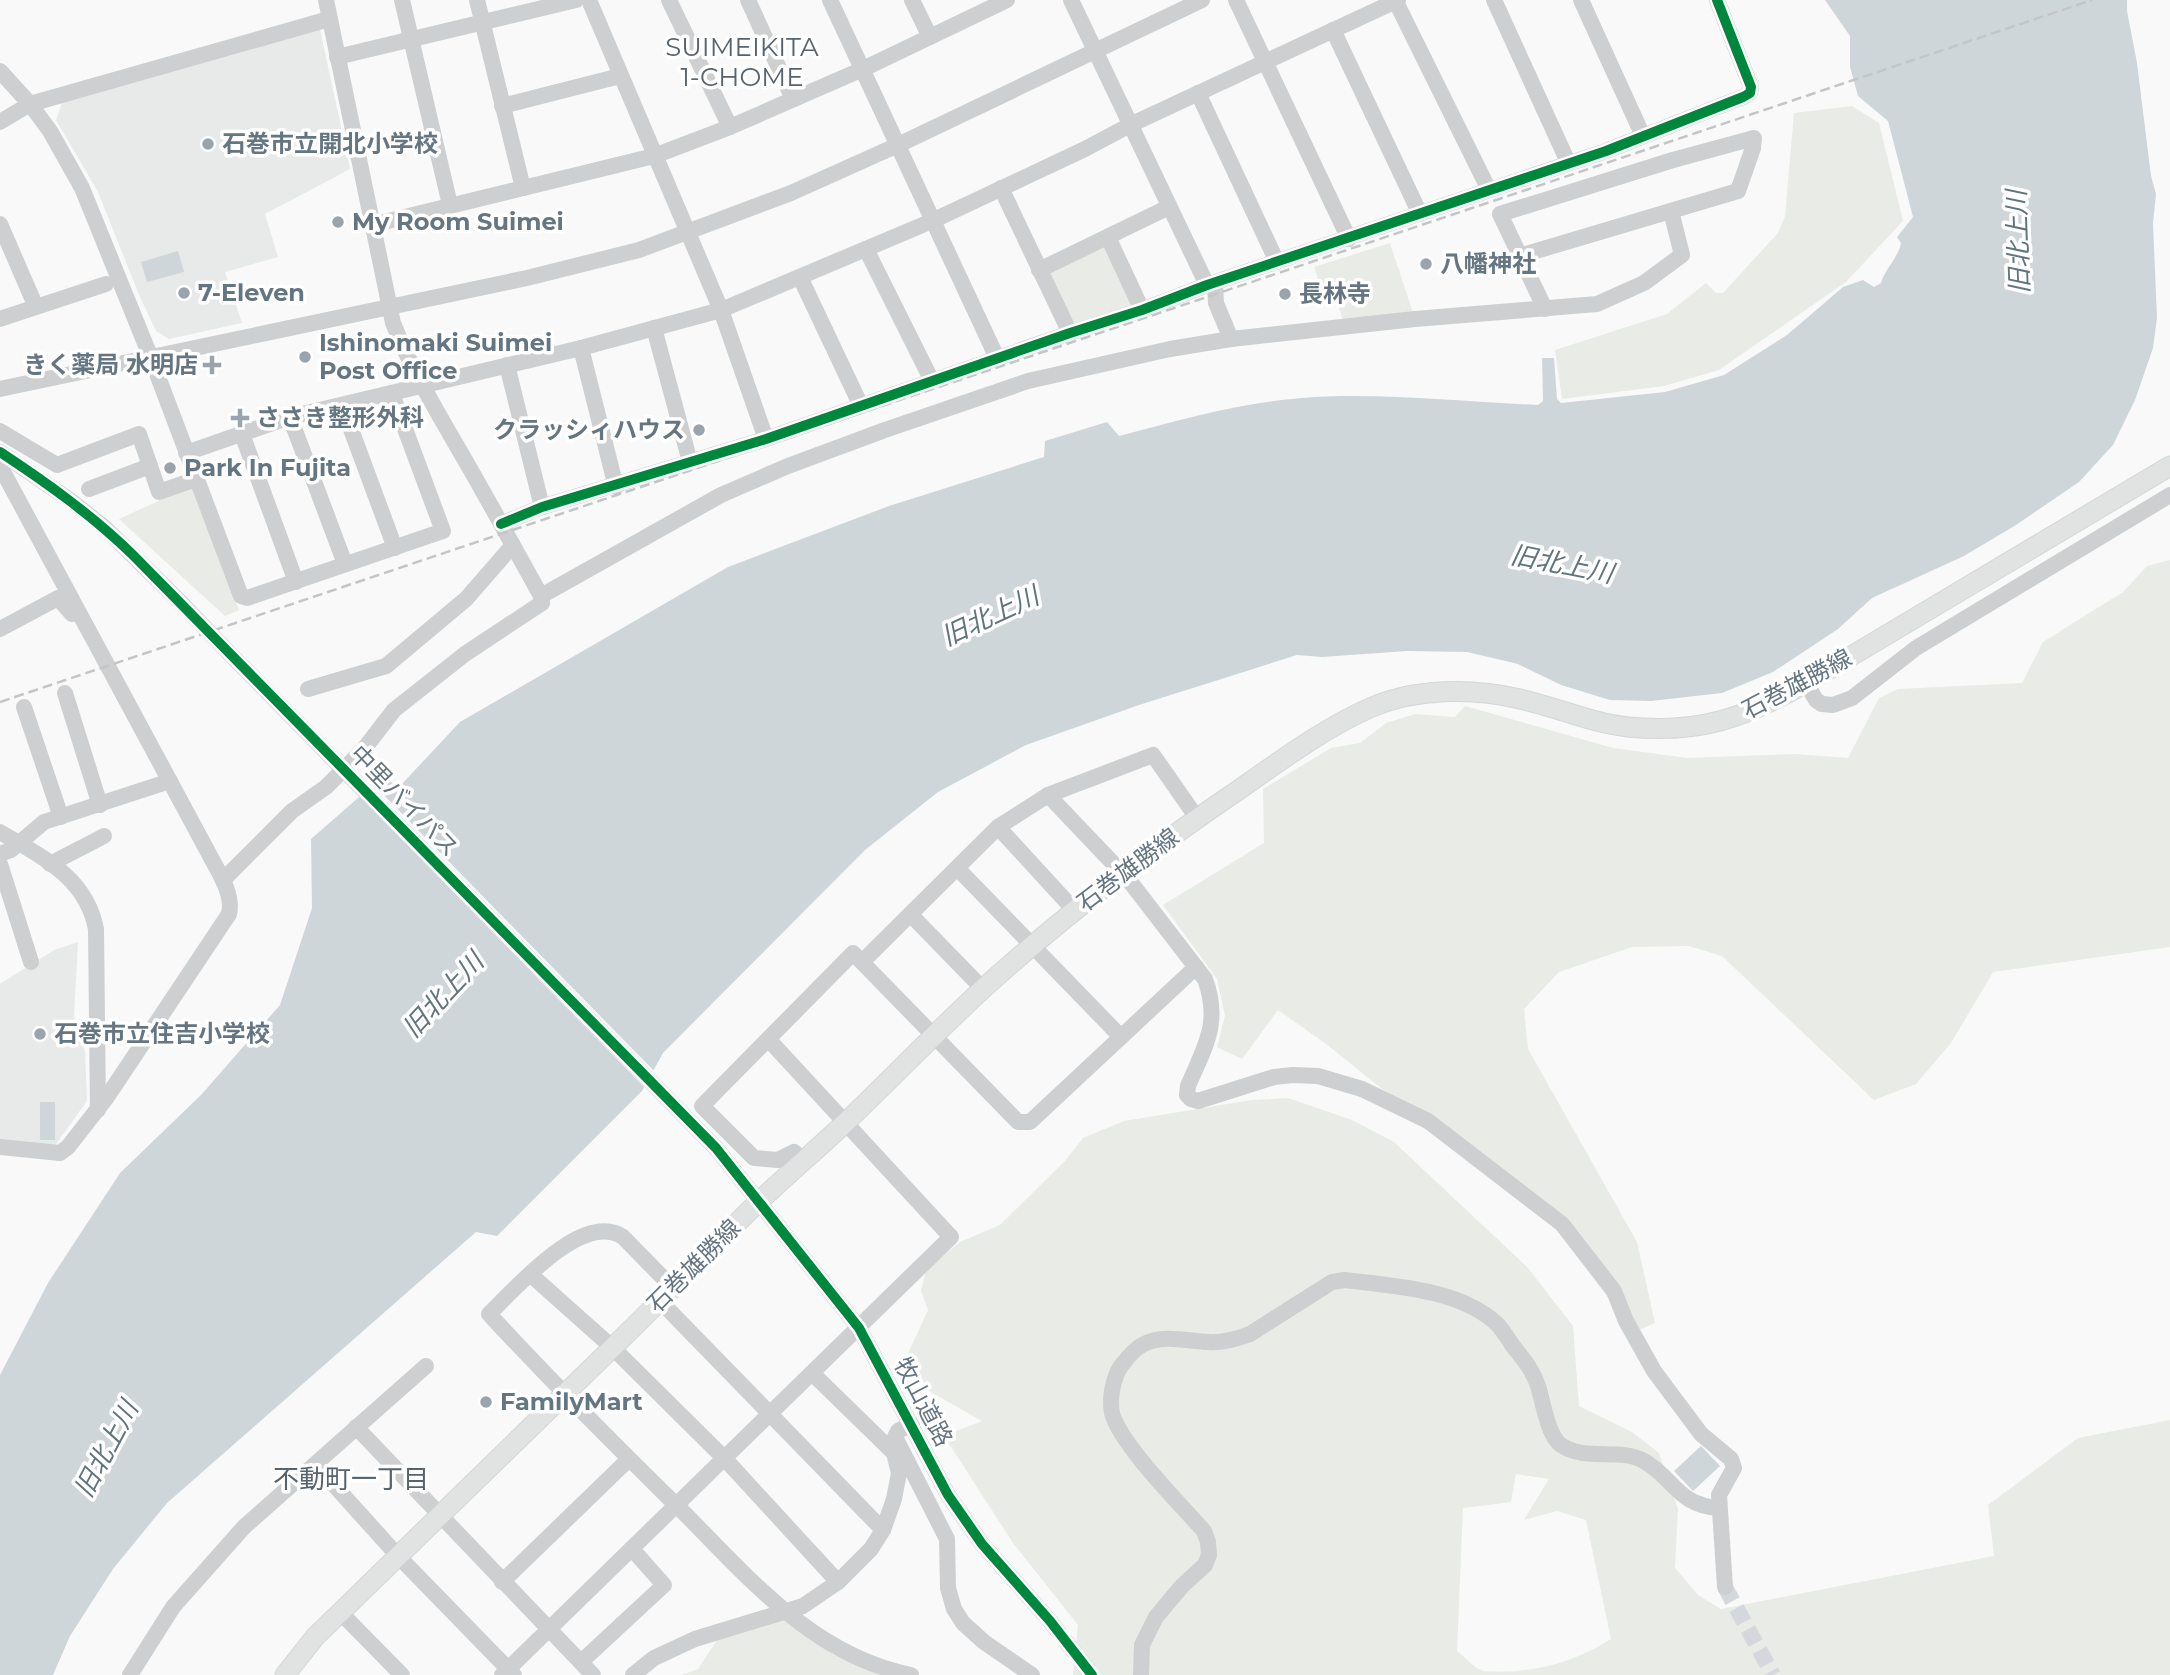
<svg xmlns="http://www.w3.org/2000/svg" width="2170" height="1675" viewBox="0 0 2170 1675" font-family="Montserrat,'Noto Sans JP',sans-serif">
	<style>
		.built { fill: #e8e9e9 }
		.green { fill: #e8ebe6; fill-rule: evenodd }
		.water { fill: #ced6d9 }
		.pier { fill: #f9f9f9 }
		.lines { fill: none; stroke-linecap: round; stroke-linejoin: round }
		.minor-tunnel { stroke: #d4d8dc; stroke-width: 16; stroke-dasharray: 16 8; stroke-linecap: butt }
		.major-casing { stroke: #d5d6d7; stroke-width: 21 }
		.minor { stroke: #cecfd0; stroke-width: 16 }
		.major { stroke: #e1e2e2; stroke-width: 19 }
		.rail { stroke: #c3c5c6; stroke-width: 2.5; stroke-dasharray: 10 5; stroke-linecap: butt }
		.minor-bridge { stroke: #cecfd0; stroke-width: 16 }
		.cycleway-casing { stroke: #fff; stroke-width: 15 }
		.cycleway { stroke: #00873e; stroke-width: 10 }
		.poi-dot { fill: #99a4ac; stroke: #fff; stroke-width: 2.5 }
		.labels { text-anchor: middle; stroke-width: 7; stroke-linejoin: round; paint-order: stroke }
		.poi-label { font-size: 24px; font-weight: bold; fill: #657683; stroke: #fff; text-anchor: start }
		.street-label { font-size: 24px; fill: #657683; stroke: #fff }
		.neighbourhood-label { font-size: 26px; fill: #57646e; stroke: #fff }
		.water-label { font-size: 26px; font-style: italic; fill: #60757c; stroke: #fff }
	</style>
	<rect width="100%" height="100%" fill="#f9f9f9"/>
	<!-- built -->
	<g class="built">
		<polygon points="320,29 350,169 265,214 278,257 225,272 242,323 169,339 156,331 139,295 98,192 56,120 62,103"/>
		<polygon points="78,942 74,1016 85,1052 87,1101 54,1147 0,1143 0,984 54,950"/>
	</g>
	<!-- green -->
	<g class="green">
		<polygon points="1852,106 1879,123 1903,221 1846,282 1719,370 1664,386 1562,399 1555,350 1667,314 1706,283 1716,293 1723,293 1778,233 1785,216 1794,113"/>
		<polygon points="1106,242 1136,305 1073,328 1045,269"/>
		<polygon points="1390,243 1415,319 1344,324 1337,301 1327,303 1314,267"/>
		<polygon points="191,486 239,610 225,616 119,519"/>
		<polygon points="2170,560 2170,947 1993,972 1951,1043 1916,1084 1874,1100 1722,956 1689,946 1632,947 1559,972 1524,1009 1528,1049 1637,1242 1655,1323 1634,1332 1557,1230 1325,1043 1278,1010 1242,1059 1217,1047 1225,1016 1217,979 1163,905 1264,843 1263,789 1331,748 1360,743 1386,723 1415,714 1455,717 1465,706 1613,748 1687,758 1795,754 1848,758 1879,698 1898,689 2022,683 2043,642 2123,592 2147,566"/>
		<path d="M1288,1098L1352,1120L1394,1142L1528,1268L1573,1326L1579,1406L1632,1432L1659,1453L1678,1509L1675,1568L1698,1595L1721,1609L1994,1556L1988,1505L2078,1438L2170,1420V1675H1073L1078,1625L1013,1543L944,1436L982,1421L913,1382L905,1360L928,1310L921,1291L926,1270L960,1242L1000,1225L1065,1161L1083,1138L1124,1121L1252,1100ZM1516,1474L1549,1479L1524,1520L1557,1511L1586,1520L1611,1639C1574,1663 1528,1675 1483,1671C1474,1668 1465,1657 1457,1651L1463,1508L1511,1502Z"/>
		<polygon points="783,1619 834,1655 879,1675 682,1675 698,1669 717,1640"/>
	</g>
	<!-- water -->
	<g class="water">
		<path d="M1825,0H2127V11L2137,63L2151,176L2156,194L2153,223L2157,318L2153,348L2135,400L2113,445L2079,482L2016,525L1964,556L1872,598L1838,629L1773,672L1722,693L1651,701L1610,700L1561,685L1518,664L1467,652L1407,651L1322,657L1297,655L1139,705L1026,745L938,792L865,850L663,1053L642,1091L497,1236L476,1232L167,1503L113,1569L70,1636L53,1675H0V1375L48,1283L120,1173L201,1095L280,1005L312,908L311,839L382,777L399,787L460,722L728,567L889,506L1044,457L1045,441L1107,422L1119,436C1180,420 1239,403 1302,398C1377,392 1463,402 1538,405L1543,401L1542,358H1554L1557,399L1561,403L1665,392L1724,375L1787,335L1843,287L1863,280L1874,287L1881,283C1885,269 1898,258 1901,243L1897,237L1913,217L1888,121L1858,96L1850,67V36Z"/>
		<polygon points="178,251 184,272 147,282 141,262"/>
		<rect x="40" y="1102" width="15" height="38"/>
		<polygon points="1701,1446 1720,1466 1693,1491 1674,1471"/>
	</g>
	<!-- pier -->
	<polygon class="pier" points="371,782 656,1073 647,1090 357,794"/>
	<g class="lines">
		<!-- minor-tunnel -->
		<g class="minor-tunnel">
			<polyline points="1725,1587 1773,1675"/>
			<polyline points="1050,1621 1092,1675"/>
		</g>
		<!-- major casing -->
		<g class="major-casing">
			<path id="major" d="M285,1675L315,1637C413,1542 511,1446 610,1350C655,1307 698,1261 742,1218C775,1185 811,1155 845,1123C893,1077 938,1030 986,986C1065,915 1150,850 1237,791C1280,761 1324,728 1372,707C1417,688 1473,688 1520,699C1556,707 1591,723 1628,727C1699,734 1745,718 1806,683L2170,466"/>
		</g>
		<!-- minor -->
		<g class="minor">
			<polyline points="402,0 450,205"/>
			<polyline points="477,0 523,188"/>
			<polyline points="589,0 721,310 766,439"/>
			<polyline points="669,0 730,127"/>
			<polyline points="748,0 793,99"/>
			<polyline points="830,0 997,358"/>
			<polyline points="912,0 930,37"/>
			<polyline points="1071,0 1207,285"/>
			<polyline points="1236,0 1349,239"/>
			<polyline points="1395,0 1489,190"/>
			<polyline points="1494,0 1568,162"/>
			<polyline points="1581,0 1643,136"/>
			<polyline points="1333,30 1420,214"/>
			<polyline points="337,57 576,0"/>
			<polyline points="0,71 30,104 50,131 82,188 151,358 241,596 247,598 443,531 392,394"/>
			<polyline points="1198,93 1277,262"/>
			<polyline points="502,106 620,76"/>
			<polyline points="0,122 30,104 329,19"/>
			<polyline points="1001,188 1070,333"/>
			<polyline points="0,224 36,307"/>
			<polyline points="372,225 654,156 730,127 863,69 1007,0"/>
			<polyline points="1108,237 1142,310"/>
			<polyline points="866,249 932,381"/>
			<polyline points="1519,256 1738,191 1753,148 1754,138 1673,160 1500,214 1545,309"/>
			<polyline points="1039,270 1169,207"/>
			<polyline points="800,277 861,406"/>
			<polyline points="1215,283 1216,303 1231,339"/>
			<polyline points="0,319 106,284"/>
			<polyline points="654,328 690,462"/>
			<polyline points="581,348 616,487"/>
			<polyline points="507,365 542,507"/>
			<polyline points="0,389 527,278 639,250 791,193 898,145 1202,0"/>
			<polyline points="342,405 395,548"/>
			<polyline points="290,417 345,564"/>
			<polyline points="0,431 57,465 139,434 159,492 196,479"/>
			<polyline points="242,434 296,582"/>
			<polyline points="0,452 71,501 105,528 182,604"/>
			<polyline points="186,453 290,417 581,348 721,310 932,221 1085,149 1130,125 1398,0"/>
			<path d="M0,466L208,852C217,870 234,893 229,914L107,1097L68,1147L60,1153L0,1147"/>
			<polyline points="89,489 150,466"/>
			<polyline points="501,524 542,507 766,439 1070,333 1142,310 1207,285 1606,151 1743,97 1750,93 1751,87 1717,0"/>
			<polyline points="541,596 721,495 788,466 885,430 1028,381 1170,349 1231,339 1415,319 1597,304 1644,283 1682,255 1671,211"/>
			<polyline points="0,629 58,598 72,614"/>
			<polyline points="236,660 339,765"/>
			<polyline points="1806,683 1816,700 1822,704 1833,705 1852,698 1916,648 2170,495"/>
			<polyline points="308,689 386,666 466,599 513,545"/>
			<polyline points="65,693 100,805"/>
			<polyline points="24,707 61,817"/>
			<path d="M1048,795L1128,879L1205,979C1221,1023 1205,1046 1188,1086L1187,1095L1191,1099L1198,1101L1274,1077L1293,1075L1318,1076L1362,1089L1428,1121L1562,1224L1614,1291L1626,1321L1654,1371L1701,1434L1731,1459L1734,1468L1719,1495L1725,1587"/>
			<polyline points="998,827 1075,911"/>
			<path d="M0,832C42,857 86,877 96,929L98,1110"/>
			<polyline points="0,854 11,850 44,822 170,781"/>
			<polyline points="0,864 31,962"/>
			<polyline points="50,864 104,836"/>
			<polyline points="957,868 1121,1037"/>
			<path d="M223,880L292,811L326,787L364,749L394,710L465,654L542,603L541,596C516,551 491,505 465,460C439,415 412,371 393,323L326,0"/>
			<polyline points="911,915 983,989"/>
			<polyline points="863,961 998,827 1048,795 1153,755 1197,818"/>
			<polyline points="716,1148 859,1328 948,1495 982,1544 1050,1621"/>
			<polyline points="804,1161 794,1152 778,1160 754,1158 702,1106 853,953 1018,1122 1030,1122 1196,967"/>
			<polyline points="530,1274 613,1348 725,1459 838,1582"/>
			<path d="M673,1288L623,1237C583,1210 516,1288 489,1314C548,1378 609,1439 671,1500C743,1570 807,1654 911,1675"/>
			<polyline points="660,1301 883,1530"/>
			<polyline points="912,1424 898,1431 895,1437 947,1539 948,1588 954,1609 963,1623 984,1642 1032,1675"/>
			<polyline points="356,1427 593,1675"/>
			<polyline points="316,1465 398,1556 514,1675"/>
			<polyline points="502,1582 629,1459"/>
			<polyline points="340,1612 402,1675"/>
			<polyline points="581,1662 664,1585 632,1549"/>
			<polyline points="130,1675 173,1607 244,1527 426,1366"/>
			<polyline points="502,1675 951,1237 769,1040"/>
			<polyline points="633,1675 654,1658 695,1639 803,1606 838,1582 871,1549 883,1530 894,1499 899,1473 894,1453 812,1373"/>
			<path d="M1141,1675L1142,1645L1156,1617L1182,1586L1205,1565L1209,1555L1208,1542L1204,1531C1181,1505 1120,1444 1112,1413C1109,1399 1113,1378 1121,1366C1127,1358 1135,1348 1144,1344C1163,1334 1187,1341 1208,1342C1222,1343 1237,1339 1250,1334L1332,1282L1345,1280C1393,1286 1460,1289 1497,1324C1503,1330 1508,1339 1513,1346C1523,1359 1533,1370 1538,1386C1543,1402 1548,1436 1561,1445C1586,1462 1619,1447 1644,1461C1675,1479 1677,1505 1719,1508"/>
		</g>
		<!-- major -->
		<use href="#major" class="major"/>
		<!-- rail -->
		<polyline class="rail" points="0,702 2092,0"/>
		<!-- minor-bridge -->
		<g class="minor-bridge">
			<polyline points="182,604 236,660"/>
			<polyline points="339,765 716,1148"/>
		</g>
		<!-- cycleway casing -->
		<g class="cycleway-casing">
			<g id="cycleway">
				<path d="M0,452C47,483 92,515 133,555L716,1148L859,1328L948,1495L982,1544L1050,1621L1092,1675"/>
				<polyline points="501,524 542,507 766,439 1070,333 1142,310 1207,285 1606,151 1743,97 1750,93 1751,87 1717,0"/>
			</g>
		</g>
		<!-- cycleway -->
		<use href="#cycleway" class="cycleway"/>
	</g>
	<!-- markers -->
	<g class="poi-dot">
		<circle cx="208" cy="144" r="7"/>
		<circle cx="338" cy="222" r="7"/>
		<circle cx="1426" cy="264" r="7"/>
		<circle cx="184" cy="293" r="7"/>
		<circle cx="1285" cy="294" r="7"/>
		<circle cx="305" cy="357" r="7"/>
		<path d="M208.5 354.5h7v7h7v7h-7v7h-7v-7h-7v-7h7z"/>
		<path d="M236.5 407.5h7v7h7v7h-7v7h-7v-7h-7v-7h7z"/>
		<circle cx="699" cy="430" r="7"/>
		<circle cx="170" cy="468" r="7"/>
		<circle cx="40" cy="1034" r="7"/>
		<circle cx="486" cy="1402" r="7"/>
	</g>
	<g class="labels">
		<!-- poi labels -->
		<g class="poi-label">
			<text x="222" y="152">石巻市立開北小学校</text>
			<text x="352" y="230">My Room Suimei</text>
			<text x="1440" y="272">八幡神社</text>
			<text x="198" y="301">7-Eleven</text>
			<text x="1299" y="302">長林寺</text>
			<text x="319" y="351">Ishinomaki Suimei<tspan x="319" dy="28">Post Office</tspan></text>
			<text x="198" y="373" text-anchor="end">きく薬局 水明店</text>
			<text x="256" y="426">ささき整形外科</text>
			<text x="685" y="438" text-anchor="end">クラッシィハウス</text>
			<text x="184" y="476">Park In Fujita</text>
			<text x="54" y="1042">石巻市立住吉小学校</text>
			<text x="500" y="1410">FamilyMart</text>
		</g>
		<!-- street labels -->
		<g class="street-label">
			<text transform="translate(1797 684) rotate(-28)" y="8">石巻雄勝線</text>
			<text transform="translate(404 801) rotate(46)" y="8">中里バイパス</text>
			<text transform="translate(1128 870) rotate(-37)" y="8">石巻雄勝線</text>
			<text transform="translate(694 1266) rotate(-45)" y="8">石巻雄勝線</text>
			<text transform="translate(923 1402) rotate(62)" y="8">牧山道路</text>
		</g>
		<!-- neighbourhood labels -->
		<g class="neighbourhood-label">
			<text x="742" y="56">SUIMEIKITA<tspan x="742" dy="30">1-CHOME</tspan></text>
			<text x="351" y="1488">不動町一丁目</text>
		</g>
		<!-- water labels -->
		<g class="water-label">
			<text transform="translate(2018 242) rotate(-92)" y="9">旧北上川</text>
			<text transform="translate(1562 564) rotate(11)" y="9">旧北上川</text>
			<text transform="translate(990 616) rotate(-25)" y="9">旧北上川</text>
			<text transform="translate(443 995) rotate(-47)" y="9">旧北上川</text>
			<text transform="translate(106 1449) rotate(-62)" y="9">旧北上川</text>
		</g>
	</g>
</svg>
